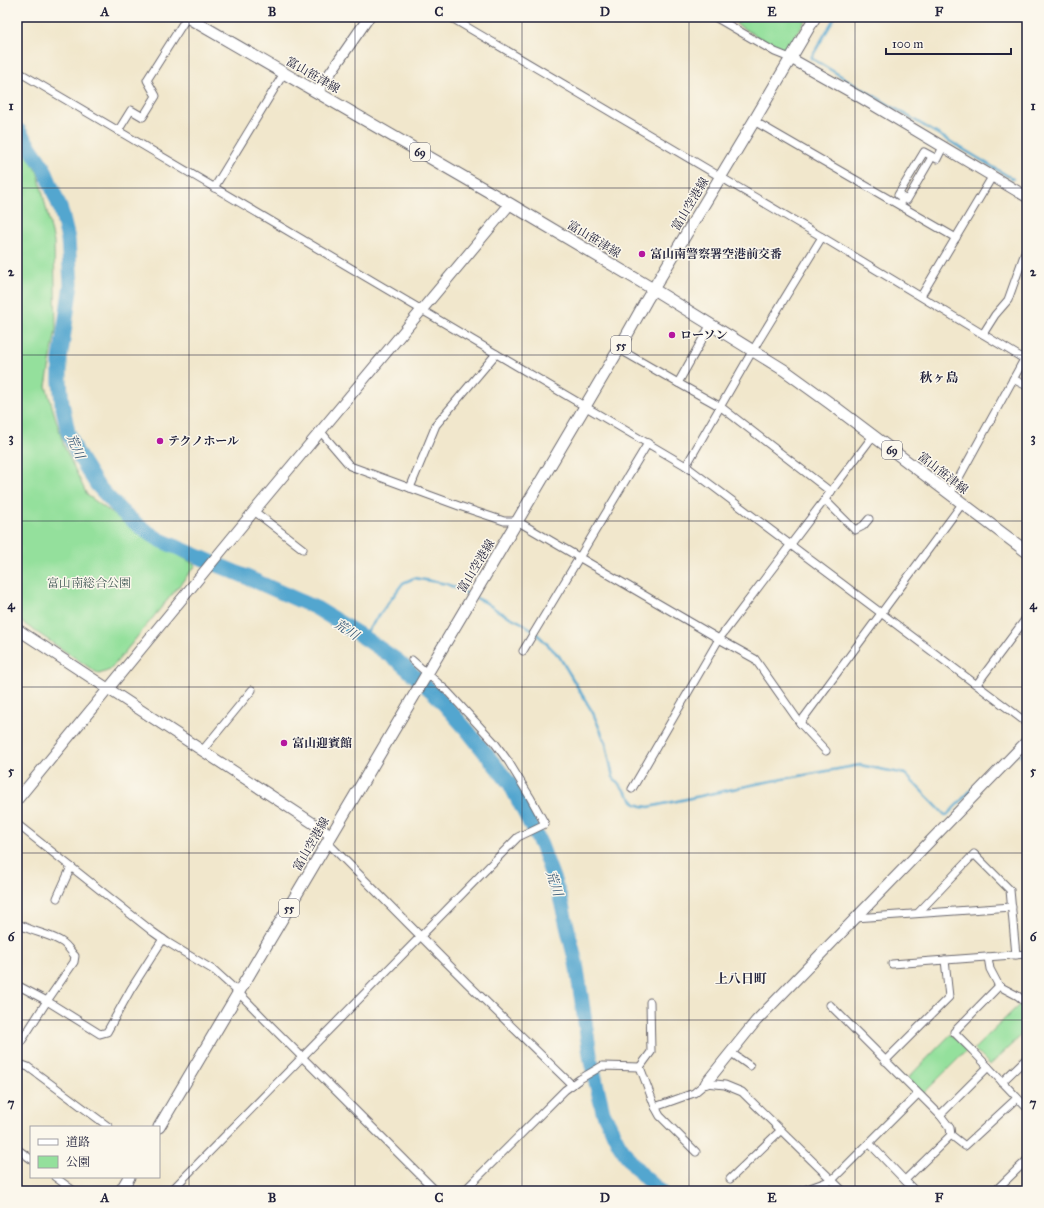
<svg xmlns="http://www.w3.org/2000/svg" width="1044" height="1208" viewBox="0 0 1044 1208" font-family="'IM FELL Great Primer','Noto Serif JP',serif">
	<style>
		.green { fill: #94e09c; stroke: #5b816c }
		.lines { fill: none; stroke-linecap: round; stroke-linejoin: round }
		.stream { stroke: #53a6cf; stroke-width: 2.5 }
		.river { stroke: #53a6cf; stroke-width: 15 }
		.street-casing { stroke: #6a676e; stroke-width: 9 }
		.secondary-casing { stroke: #6a676e; stroke-width: 12 }
		.primary-casing { stroke: #6a676e; stroke-width: 13 }
		.street { stroke: #fff; stroke-width: 7 }
		.secondary { stroke: #fff; stroke-width: 10 }
		.primary { stroke: #fff; stroke-width: 11 }
		.grid { fill: none; stroke: #22223b; stroke-width: 1; stroke-opacity: 0.55 }
		.poi-dot { fill: #b5179e; stroke: #fbf7ec; stroke-width: 1.5 }
		.labels { text-anchor: middle; stroke-width: 3; stroke-linejoin: round; paint-order: stroke }
		.shield { fill: #fbf7ec; stroke: #636270; stroke-width: 1 }
		.shield-label { font-size: 11px; font-weight: bold; fill: #22223b }
		.street-label { font-size: 12px; fill: #22223b; stroke: #fbf7ec }
		.poi-label { font-size: 12px; font-weight: bold; fill: #22223b; stroke: #fbf7ec; text-anchor: start }
		.park-label { font-size: 12px; fill: #445b58; stroke: #fbf7ec }
		.neighbourhood-label { font-size: 13px; font-weight: bold; fill: #22223b; stroke: #fbf7ec }
		.water-label { font-size: 13px; font-style: italic; fill: #365776; stroke: #fbf7ec }
		.neatline { fill: none; stroke: #22223b; stroke-width: 1.5 }
		.grid-label { font-size: 13px; text-anchor: middle; font-weight: bold; fill: #22223b }
	</style>
	<rect width="100%" height="100%" fill="#fbf7ec"/>
	<filter id="ink" filterUnits="userSpaceOnUse"><feTurbulence type="fractalNoise" baseFrequency=".025" numOctaves="2"/><feDisplacementMap in="SourceGraphic" scale="8" xChannelSelector="R" yChannelSelector="G"/><feConvolveMatrix kernelMatrix="1 2 1 2 8 2 1 2 1" color-interpolation-filters="sRGB"/></filter>
	<filter id="wash" filterUnits="userSpaceOnUse"><feTurbulence type="fractalNoise" baseFrequency=".012" numOctaves="4" result="noise"/><feDisplacementMap in="SourceGraphic" scale="16" xChannelSelector="R" yChannelSelector="G"/><feGaussianBlur stdDeviation="0.9" result="paint"/><feColorMatrix in="noise" values="0 0 0 0 0 0 0 0 0 0 0 0 0 0 0 0 0 1.4 0 .05"/><feComposite in="paint" operator="in"/></filter>
	<g filter="url(#wash)">
		<rect width="100%" height="100%" fill="#f1e7cc"/>
		<!-- green -->
		<g class="green">
			<polygon points="740,17 807,17 788,50 784,52 736,24"/>
			<polygon points="17,138 38,173 54,242 56,329 46,386 64,446 87,495 141,534 196,565 110,670 99,674 17,619"/>
			<polygon points="1021,1003 1027,1010 1027,1030 990,1065 974,1049"/>
			<polygon points="951,1034 967,1050 922,1095 907,1079"/>
		</g>
		<g class="lines">
			<!-- stream -->
			<g class="stream">
				<polyline points="835,17 811,58 1013,179"/>
				<polyline points="476,598 485,602 498,611 522,623 533,630 559,656 593,713 606,744 613,777 636,804 642,806 649,807 761,783 860,765 905,774 946,816 974,787 979,786"/>
				<polyline points="363,637 403,583 414,578 447,584 470,595"/>
				<polyline points="1020,756 1027,749"/>
			</g>
			<!-- river -->
			<polyline class="river" points="17,130 19,131 44,168 61,210 68,239 71,284 60,360 60,381 62,403 68,432 77,453 97,485 121,511 140,527 160,540 244,576 316,608 363,637 398,661 436,695 467,730 510,784 541,845 560,897 576,963 591,1061 603,1112 619,1144 631,1162 644,1177 660,1191"/>
		</g>
	</g>
	<g filter="url(#ink)">
		<g class="lines">
			<!-- street casing -->
			<g class="street-casing">
				<g id="street">
					<polyline points="450,17 822,237 1024,359"/>
					<polyline points="715,17 775,52 790,58"/>
					<polyline points="17,20 21,17"/>
					<polyline points="17,71 686,466 1027,723"/>
					<polyline points="754,121 956,238"/>
					<polyline points="118,131 131,110 143,117 156,96 147,80 187,17"/>
					<polyline points="214,188 284,73"/>
					<polyline points="903,198 907,200 932,157"/>
					<polyline points="899,204 903,198 898,195 924,152 937,159 943,147"/>
					<polyline points="921,296 992,177"/>
					<polyline points="983,334 995,315 1008,300 1027,247"/>
					<polyline points="619,349 678,383 711,324"/>
					<polyline points="1013,379 1027,386"/>
					<polyline points="678,383 721,407 831,492"/>
					<polyline points="321,432 350,466 459,506 504,521 517,521 719,639 755,659 800,723 962,504"/>
					<polyline points="686,466 753,350 822,237"/>
					<polyline points="410,488 436,425 496,354"/>
					<polyline points="950,494 1027,354"/>
					<polyline points="825,500 855,530 863,526 869,519"/>
					<polyline points="254,511 303,549"/>
					<polyline points="523,651 648,443"/>
					<polyline points="977,684 1027,617"/>
					<polyline points="800,723 826,751"/>
					<polyline points="202,751 252,690"/>
					<polyline points="632,789 719,639 873,436"/>
					<polyline points="17,824 153,932 167,942 215,971 238,992 271,1026 436,1191"/>
					<polyline points="327,842 467,983 572,1085"/>
					<polyline points="57,898 71,867"/>
					<polyline points="918,913 974,854 1010,890 1016,955"/>
					<polyline points="855,918 1012,907"/>
					<path d="M17,923C30,932 48,933 62,942C67,945 71,952 75,956L74,962L47,1001L17,985"/>
					<polyline points="988,957 990,969 999,986 1018,996 1027,1004"/>
					<polyline points="892,964 1027,954"/>
					<polyline points="999,986 954,1032 973,1051 1027,1108"/>
					<polyline points="830,1005 940,1115 950,1128 951,1135 965,1146 1017,1098"/>
					<polyline points="17,1048 47,1001 100,1034 107,1032 131,989 163,939"/>
					<polyline points="730,1052 750,1066"/>
					<polyline points="885,1061 949,997 945,960"/>
					<polyline points="17,1063 28,1067 109,1127"/>
					<polyline points="640,1067 655,1107 694,1093 706,1083 725,1085 742,1092 843,1191"/>
					<polyline points="640,1067 651,1052 650,1002"/>
					<polyline points="1002,1082 1027,1058"/>
					<polyline points="655,1107 660,1116 696,1152"/>
					<polyline points="940,1115 988,1067"/>
					<polyline points="869,1143 915,1191"/>
					<polyline points="17,1149 31,1159"/>
					<polyline points="55,1177 74,1191"/>
					<polyline points="730,1179 781,1130"/>
					<polyline points="905,1180 951,1135"/>
					<polyline points="171,1191 518,837 545,824 530,797 508,761 494,742 447,691 412,660"/>
					<polyline points="464,1191 565,1090 580,1079 602,1066 640,1067"/>
					<polyline points="802,1191 832,1180 918,1094"/>
					<polyline points="995,1191 1027,1160"/>
				</g>
			</g>
			<!-- secondary casing -->
			<g class="secondary-casing">
				<g id="secondary">
					<polyline points="790,58 858,96 1027,197"/>
					<polyline points="317,92 369,17"/>
					<polyline points="17,629 331,835"/>
					<polyline points="17,800 254,511 510,204"/>
					<polyline points="706,1083 756,1021 1027,741"/>
				</g>
			</g>
			<!-- primary casing -->
			<g class="primary-casing">
				<g id="primary">
					<polyline points="187,17 510,204 653,289 784,370 831,404 1027,552"/>
					<polyline points="159,1127 619,349 646,301 754,121 815,17"/>
					<polyline points="121,1191 129,1177"/>
				</g>
			</g>
			<!-- street -->
			<use href="#street" class="street"/>
			<!-- secondary -->
			<use href="#secondary" class="secondary"/>
			<!-- primary -->
			<use href="#primary" class="primary"/>
		</g>
	</g>
	<!-- grid -->
	<path class="grid" d="M189,17V1191M355,17V1191M522,17V1191M689,17V1191M855,17V1191M17,188H1027M17,355H1027M17,521H1027M17,687H1027M17,853H1027M17,1020H1027"/>
	<!-- markers -->
	<g class="poi-dot">
		<circle cx="642" cy="254" r="4"/>
		<circle cx="672" cy="335" r="4"/>
		<circle cx="160" cy="441" r="4"/>
		<circle cx="284" cy="743" r="4"/>
	</g>
	<g class="labels">
		<!-- shield labels -->
		<g class="shield">
			<rect x="410" y="143" width="20" height="18" rx="3"/>
			<rect x="611" y="336" width="20" height="18" rx="3"/>
			<rect x="882" y="441" width="20" height="18" rx="3"/>
			<rect x="279" y="899" width="20" height="18" rx="3"/>
		</g>
		<g class="shield-label">
			<text x="420" y="156">69</text>
			<text x="621" y="349">55</text>
			<text x="892" y="454">69</text>
			<text x="289" y="912">55</text>
		</g>
		<!-- street labels -->
		<g class="street-label">
			<text transform="translate(313 75) rotate(30)" y="4">富山笹津線</text>
			<text transform="translate(690 204) rotate(-59)" y="4">富山空港線</text>
			<text transform="translate(594 239) rotate(31)" y="4">富山笹津線</text>
			<text transform="translate(943 473) rotate(38)" y="4">富山笹津線</text>
			<text transform="translate(476 566) rotate(-59)" y="4">富山空港線</text>
			<text transform="translate(311 844) rotate(-60)" y="4">富山空港線</text>
		</g>
		<!-- poi labels -->
		<g class="poi-label">
			<text x="650" y="258">富山南警察署空港前交番</text>
			<text x="680" y="339">ローソン</text>
			<text x="168" y="445">テクノホール</text>
			<text x="292" y="747">富山迎賓館</text>
		</g>
		<!-- park labels -->
		<g class="park-label">
			<text x="89" y="587">富山南総合公園</text>
		</g>
		<!-- neighbourhood labels -->
		<g class="neighbourhood-label">
			<text x="939" y="382">秋ヶ島</text>
			<text x="741" y="983">上八日町</text>
		</g>
		<!-- water labels -->
		<g class="water-label">
			<text transform="translate(76 446) rotate(66)" y="5">荒川</text>
			<text transform="translate(347 629) rotate(33)" y="5">荒川</text>
			<text transform="translate(555 883) rotate(71)" y="5">荒川</text>
		</g>
	</g>
	<!-- margin -->
	<rect width="1044" height="1208" fill="none" stroke="#fbf7ec" stroke-width="44"/>
	<!-- legend -->
	<rect x="30" y="1126" width="130" height="52" fill="#fbf7ec" stroke="#a4a2a5"/>
	<rect x="38" y="1139" width="20" height="6" fill="#ffffff" stroke="#a4a2a5"/>
	<text x="66" y="1146" font-size="12" fill="#22223b">道路</text>
	<rect x="38" y="1156" width="20" height="12" fill="#94e09c" stroke="#a4a2a5"/>
	<text x="66" y="1166" font-size="12" fill="#22223b">公園</text>
	<!-- scale -->
	<path d="M886 48v6h125v-6" fill="none" stroke="#22223b" stroke-width="2"/>
	<text x="892" y="48" font-size="12" fill="#22223b" stroke="#fbf7ec" stroke-width="3" paint-order="stroke">100 m</text>
	<rect x="22" y="22" width="1000" height="1164" class="neatline"/>
	<g class="grid-label">
		<text x="105" y="16">A</text>
		<text x="272" y="16">B</text>
		<text x="439" y="16">C</text>
		<text x="605" y="16">D</text>
		<text x="772" y="16">E</text>
		<text x="939" y="16">F</text>
		<text x="11" y="110">1</text>
		<text x="1033" y="110">1</text>
		<text x="11" y="276">2</text>
		<text x="1033" y="276">2</text>
		<text x="11" y="442">3</text>
		<text x="1033" y="442">3</text>
		<text x="11" y="609">4</text>
		<text x="1033" y="609">4</text>
		<text x="11" y="775">5</text>
		<text x="1033" y="775">5</text>
		<text x="11" y="941">6</text>
		<text x="1033" y="941">6</text>
		<text x="11" y="1107">7</text>
		<text x="1033" y="1107">7</text>
		<text x="105" y="1202">A</text>
		<text x="272" y="1202">B</text>
		<text x="439" y="1202">C</text>
		<text x="605" y="1202">D</text>
		<text x="772" y="1202">E</text>
		<text x="939" y="1202">F</text>
	</g>
</svg>
